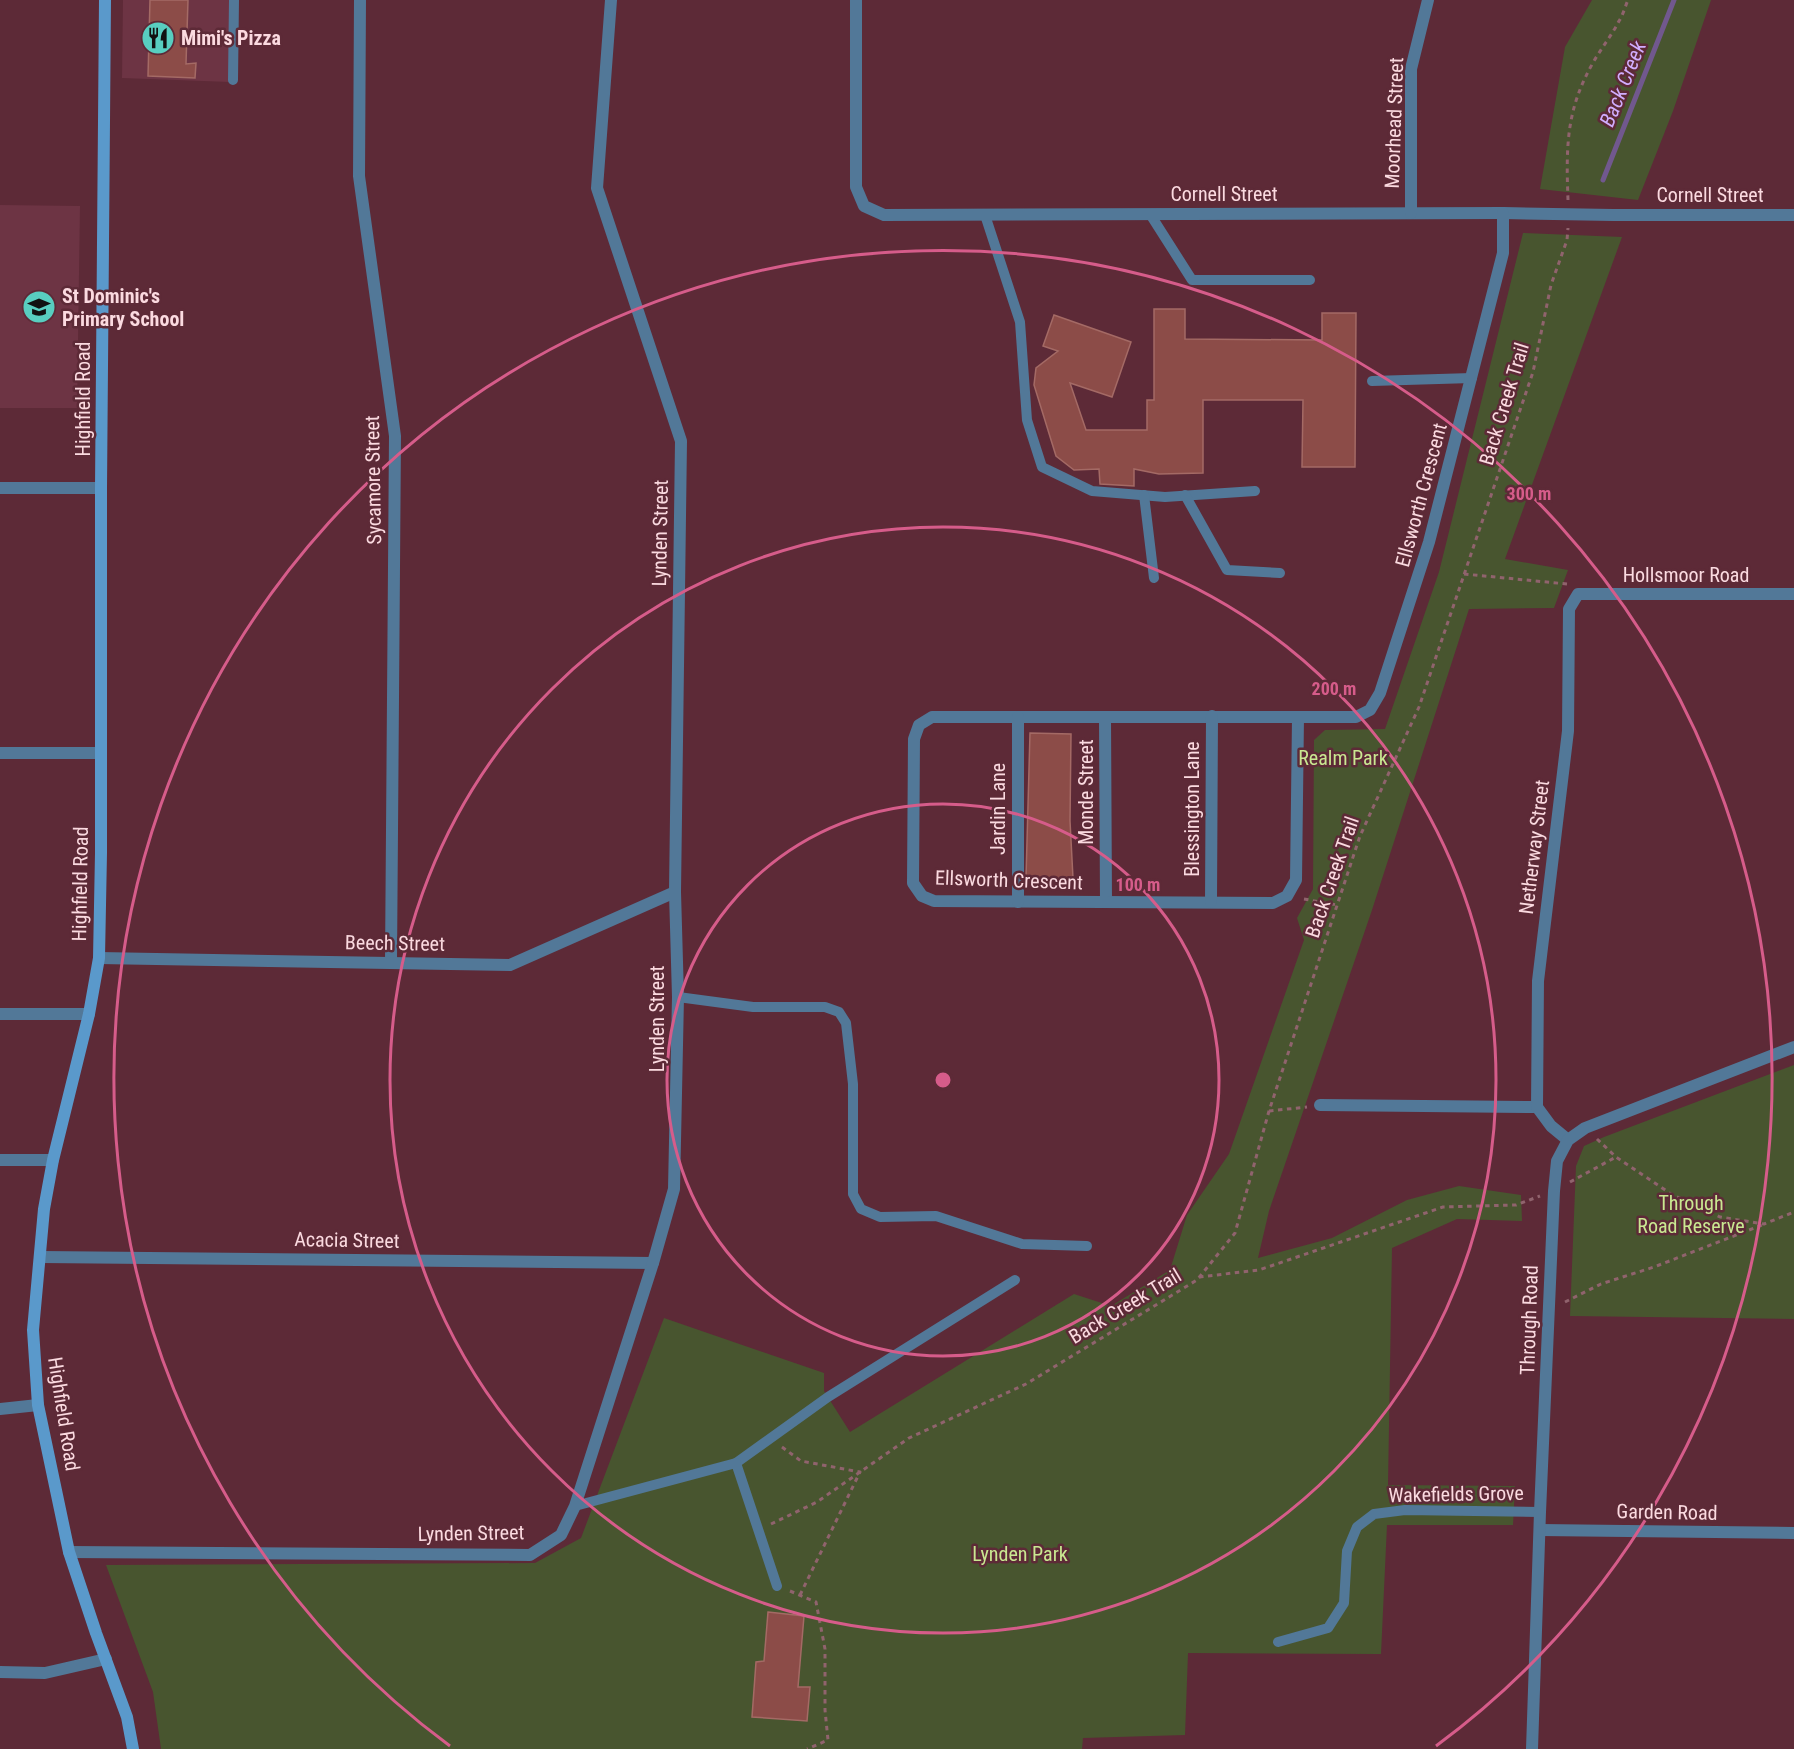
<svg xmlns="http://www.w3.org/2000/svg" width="1794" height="1749" viewBox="0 0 1794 1749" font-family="'Roboto Condensed',sans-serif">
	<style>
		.built { fill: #6d3444 }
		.green { fill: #48552f }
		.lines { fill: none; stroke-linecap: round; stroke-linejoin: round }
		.stream { stroke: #71588e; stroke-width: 5 }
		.building { fill: #8c4c48; stroke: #a46a65; stroke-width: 1.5 }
		.path { stroke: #90636d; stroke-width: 3; stroke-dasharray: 4.5 4.5; stroke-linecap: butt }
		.service { stroke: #527898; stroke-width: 10 }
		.minor { stroke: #527898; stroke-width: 12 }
		.tertiary { stroke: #527898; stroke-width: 12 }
		.secondary { stroke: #5a99cb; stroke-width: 12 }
		.ring { fill: none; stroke: #d65c8a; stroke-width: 3 }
		.labels { text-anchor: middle; stroke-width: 5; stroke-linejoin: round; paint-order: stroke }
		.poi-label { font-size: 20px; font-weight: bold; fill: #fbdae0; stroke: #5d2a37; text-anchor: start }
		.street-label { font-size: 20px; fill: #fbdae0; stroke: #5d2a37 }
		.park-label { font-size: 20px; fill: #c9e891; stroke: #5d2a37 }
		.water-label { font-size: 21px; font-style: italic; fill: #d1adfd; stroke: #5d2a37 }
		.centre { fill: #d65c8a; stroke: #5d2a37; stroke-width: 3 }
		.ring-label { font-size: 18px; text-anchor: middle; font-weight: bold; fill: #d65c8a; stroke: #5d2a37; stroke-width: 5; stroke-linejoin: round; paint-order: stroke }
	</style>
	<rect width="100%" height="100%" fill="#5d2a37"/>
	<!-- built -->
	<g class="built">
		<polygon points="123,0 230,0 230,82 122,78"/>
		<polygon points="0,205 80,206 77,408 0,408"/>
	</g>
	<!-- green -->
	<g class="green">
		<polygon points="1592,0 1711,0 1673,111 1638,200 1540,189 1565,47"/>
		<polygon points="1523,233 1622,237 1505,559 1568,570 1554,608 1469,609 1372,910 1269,1211 1258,1258 1332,1238 1407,1200 1459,1186 1521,1195 1522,1221 1457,1219 1392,1248 1388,1485 1515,1486 1513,1525 1387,1525 1381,1654 1188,1653 1185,1735 1083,1738 1082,1749 161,1749 153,1692 106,1565 535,1563 581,1538 664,1318 824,1373 824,1391 850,1432 1074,1294 1111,1306 1170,1270 1187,1215 1229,1154 1304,940 1297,918 1313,889 1314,740 1325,730 1385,729 1439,572"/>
		<polygon points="1794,1065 1794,1319 1570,1316 1576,1166 1584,1146 1604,1137"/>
	</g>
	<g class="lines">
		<!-- stream -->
		<polyline class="stream" points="1603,180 1674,0"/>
	</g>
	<!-- building -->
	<g class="building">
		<polygon points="150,0 188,0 186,64 196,63 195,78 148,76"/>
		<polygon points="1154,309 1185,309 1185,339 1322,340 1322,313 1356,313 1355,467 1302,467 1303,400 1203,400 1203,473 1159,474 1134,469 1134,486 1100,484 1099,469 1074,470 1056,456 1034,385 1036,368 1058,351 1043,346 1054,315 1131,342 1112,397 1070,383 1086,430 1147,430 1147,400 1154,400"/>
		<polygon points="1030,733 1071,734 1070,821 1073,878 1026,878"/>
		<polygon points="768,1612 804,1616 798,1687 810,1687 807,1721 752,1717 756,1662 764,1661"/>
	</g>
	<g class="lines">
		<!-- path -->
		<g class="path">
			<path d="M1568,200C1566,146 1566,109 1594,61C1602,47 1612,35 1619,21C1623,15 1625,7 1628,0"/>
			<polyline points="1464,574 1567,584"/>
			<polyline points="1304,899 1337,905"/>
			<polyline points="1269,1111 1307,1107"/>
			<polyline points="1597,1139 1616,1157 1671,1194 1720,1217 1764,1224 1794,1212"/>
			<polyline points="1570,1182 1616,1157"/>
			<polyline points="1199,1277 1259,1270 1443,1207 1516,1205 1540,1196"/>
			<polyline points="1565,1302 1601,1284 1654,1267 1762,1225"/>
			<polyline points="782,1447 801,1461 860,1472 800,1595"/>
			<polyline points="771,1524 817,1502 909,1438 1026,1384 1197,1280 1235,1233 1269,1111 1360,836 1419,707 1533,372 1551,285 1567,240 1568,228"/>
			<polyline points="790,1591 816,1602 825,1649 825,1710 828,1740 807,1749"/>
		</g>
		<!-- service -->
		<g class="service">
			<polyline points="233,80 234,0"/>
			<polyline points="1150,214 1192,280 1310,280"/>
			<polyline points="985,215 1020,322 1027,420 1042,467 1092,491 1165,497 1255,491"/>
			<polyline points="1372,381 1472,378"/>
			<polyline points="1144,495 1154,578"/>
			<polyline points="1185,495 1227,570 1280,573"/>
			<polyline points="678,997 753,1007 825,1007 839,1012 846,1023 853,1084 853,1194 861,1209 880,1217 936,1216 1022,1244 1087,1246"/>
			<polyline points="736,1463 828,1397 1015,1280"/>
			<polyline points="575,1506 736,1463 777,1586"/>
			<polyline points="1278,1642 1328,1628 1344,1603 1347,1551 1357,1527 1374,1514 1405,1510 1540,1512"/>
		</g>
		<!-- minor -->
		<g class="minor">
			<polyline points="360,0 359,176 395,436 391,962"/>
			<polyline points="856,0 856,187 864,206 884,215 1503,213 1613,215 1794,215"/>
			<polyline points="1411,213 1411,69 1428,0"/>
			<polyline points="0,488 101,488"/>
			<polyline points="1105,717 1106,902"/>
			<polyline points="1298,717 1296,880 1287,896 1273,903 934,901 922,896 913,883 914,739 919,725 932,717 1356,717 1370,710 1380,693 1429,542 1503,253 1503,213"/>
			<polyline points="0,753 100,753"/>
			<polyline points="1018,902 1018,717"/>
			<polyline points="1211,902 1212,716"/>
			<polyline points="99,958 510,965 675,892"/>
			<polyline points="0,1014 89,1014"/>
			<polyline points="1320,1105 1537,1107"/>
			<polyline points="1568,1140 1551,1126 1537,1107 1538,981 1568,731 1569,609 1578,594 1794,594"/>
			<polyline points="0,1160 53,1160"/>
			<polyline points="41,1257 653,1263"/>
			<polyline points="0,1409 38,1405"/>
			<polyline points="1540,1530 1794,1533"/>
			<polyline points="69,1552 530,1555 561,1535 575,1506 653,1263 674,1189 678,997 675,892 681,441 597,188 611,0"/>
			<polyline points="0,1672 45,1673 106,1659"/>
		</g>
		<!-- tertiary -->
		<polyline class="tertiary" points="1532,1749 1540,1512 1554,1191 1557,1161 1568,1140 1585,1128 1794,1047"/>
		<!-- secondary -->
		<polyline class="secondary" points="105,0 101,488 101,853 99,958 89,1014 53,1160 44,1209 33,1330 38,1405 69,1552 96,1633 127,1717 133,1749"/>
	</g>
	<!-- distance rings -->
	<g class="ring">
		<circle cx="943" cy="1080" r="276"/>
		<circle cx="943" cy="1080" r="553"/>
		<path d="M450 1746A829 829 0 1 1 1436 1746"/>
	</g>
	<!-- icons -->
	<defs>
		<g id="restaurant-disc" transform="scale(1.725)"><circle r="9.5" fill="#58cec0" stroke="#5d2a37"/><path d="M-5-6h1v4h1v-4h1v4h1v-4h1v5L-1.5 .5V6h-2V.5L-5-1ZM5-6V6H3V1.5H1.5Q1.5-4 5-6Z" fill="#111"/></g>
		<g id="school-disc" transform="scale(1.725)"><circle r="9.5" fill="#58cec0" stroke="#5d2a37"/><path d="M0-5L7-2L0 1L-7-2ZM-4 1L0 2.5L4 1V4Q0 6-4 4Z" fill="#111"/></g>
	</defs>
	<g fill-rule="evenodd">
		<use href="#restaurant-disc" x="158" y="38"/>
		<use href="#school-disc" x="39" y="307"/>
	</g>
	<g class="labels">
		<!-- poi labels -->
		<g class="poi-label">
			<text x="181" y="45">Mimi's Pizza</text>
			<text x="62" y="303">St Dominic's<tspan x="62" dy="23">Primary School</tspan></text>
		</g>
		<!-- street labels -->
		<g class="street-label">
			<text transform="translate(1394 123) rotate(-88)" y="7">Moorhead Street</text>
			<text x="1224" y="201">Cornell Street</text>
			<text x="1710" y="202">Cornell Street</text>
			<text transform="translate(83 399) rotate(-90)" y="7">Highfield Road</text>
			<text transform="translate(1504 404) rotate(-73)" y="7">Back Creek Trail</text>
			<text transform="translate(373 480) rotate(-91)" y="7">Sycamore Street</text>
			<text transform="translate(1421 495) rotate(-75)" y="7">Ellsworth Crescent</text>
			<text transform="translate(660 533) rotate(-89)" y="7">Lynden Street</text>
			<text x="1686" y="582">Hollsmoor Road</text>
			<text transform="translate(1086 792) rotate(-90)" y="7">Monde Street</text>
			<text transform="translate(998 809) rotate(-90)" y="7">Jardin Lane</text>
			<text transform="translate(1192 809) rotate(-90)" y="7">Blessington Lane</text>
			<text transform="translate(1534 847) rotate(-83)" y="7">Netherway Street</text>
			<text transform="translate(1332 877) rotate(-71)" y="7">Back Creek Trail</text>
			<text transform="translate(1009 880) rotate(2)" y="7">Ellsworth Crescent</text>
			<text transform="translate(80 884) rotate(-89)" y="7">Highfield Road</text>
			<text transform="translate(395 943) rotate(1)" y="7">Beech Street</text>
			<text transform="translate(657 1019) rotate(-90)" y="7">Lynden Street</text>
			<text transform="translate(347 1240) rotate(1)" y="7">Acacia Street</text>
			<text transform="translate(1125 1306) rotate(-31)" y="7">Back Creek Trail</text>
			<text transform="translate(1529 1320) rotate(-88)" y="7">Through Road</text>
			<text transform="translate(64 1414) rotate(81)" y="7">Highfield Road</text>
			<text transform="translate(1456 1494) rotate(-1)" y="7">Wakefields Grove</text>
			<text transform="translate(1667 1512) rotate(1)" y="7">Garden Road</text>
			<text transform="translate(471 1533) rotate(-1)" y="7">Lynden Street</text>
		</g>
		<!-- park labels -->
		<g class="park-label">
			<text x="1343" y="765">Realm Park</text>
			<text x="1691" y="1210">Through<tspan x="1691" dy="23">Road Reserve</tspan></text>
			<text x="1020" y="1561">Lynden Park</text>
		</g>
		<!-- water labels -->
		<g class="water-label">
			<text transform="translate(1623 84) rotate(-68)" y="7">Back Creek</text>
		</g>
	</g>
	<circle cx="943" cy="1080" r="9" class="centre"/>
	<g class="ring-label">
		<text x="1529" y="500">300 m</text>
		<text x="1334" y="695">200 m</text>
		<text x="1138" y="891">100 m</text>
	</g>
</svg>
